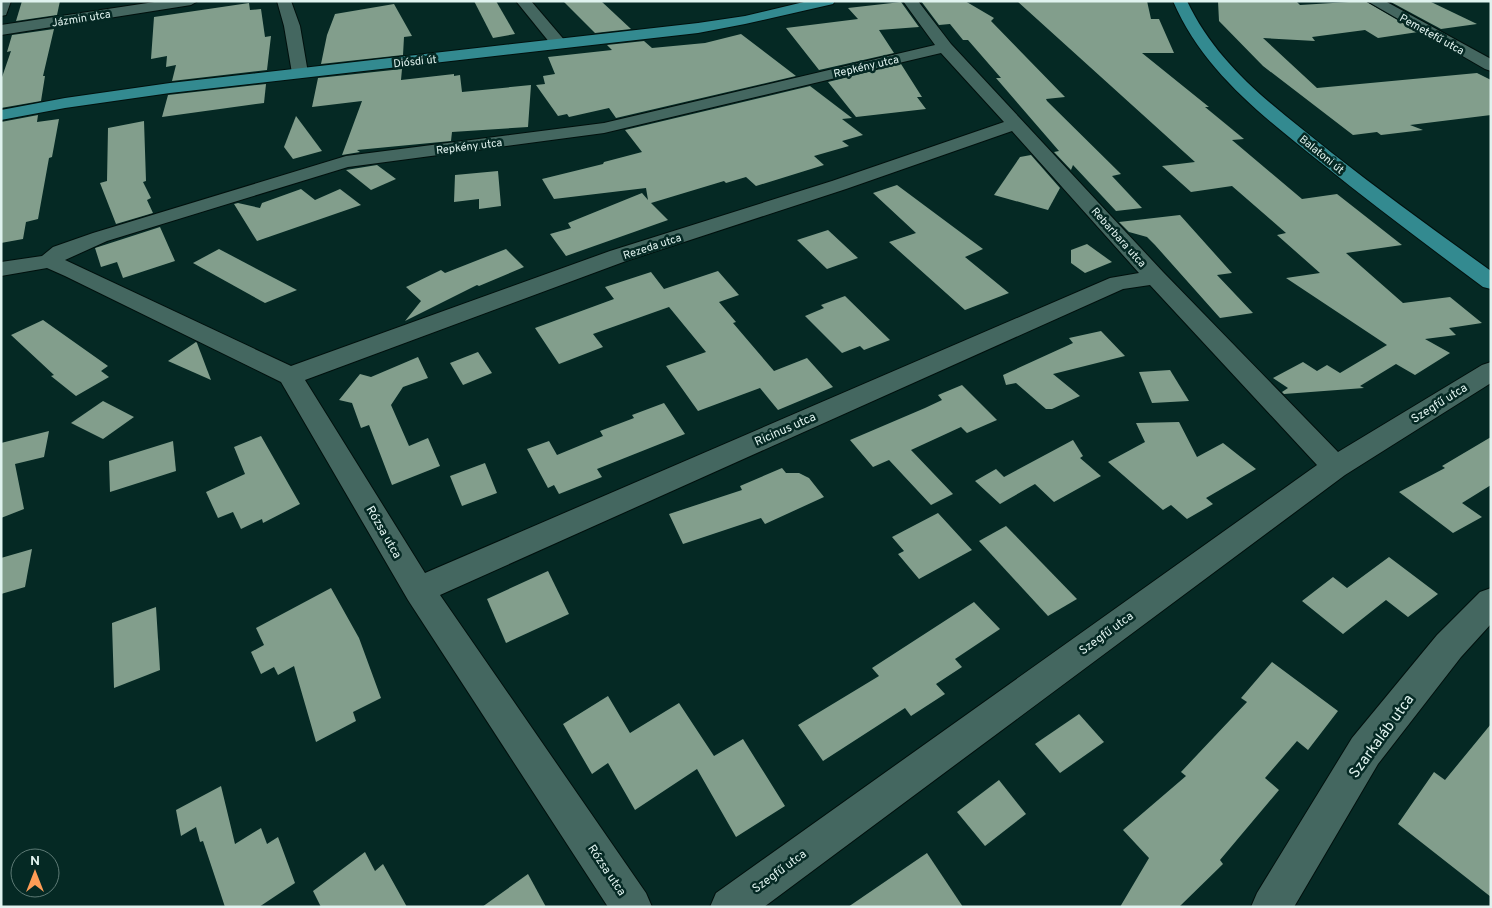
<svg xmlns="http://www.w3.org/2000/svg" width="1492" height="908" viewBox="0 0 1492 908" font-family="Overpass,sans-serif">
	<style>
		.building { fill: #829e8c }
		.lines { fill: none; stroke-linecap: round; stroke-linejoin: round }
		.minor-casing { stroke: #00100d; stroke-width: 2 }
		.major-casing { stroke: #00100d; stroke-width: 2 }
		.minor { fill: #446760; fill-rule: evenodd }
		.major { fill: #338a90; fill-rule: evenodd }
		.labels { text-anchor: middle; stroke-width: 5; stroke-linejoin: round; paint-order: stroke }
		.far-street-label { font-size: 11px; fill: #e0f3ef; stroke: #052924 }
		.street-label { font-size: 12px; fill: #e0f3ef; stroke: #052924 }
		.near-street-label { font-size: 15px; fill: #e0f3ef; stroke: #052924 }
	</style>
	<rect width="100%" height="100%" fill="#052924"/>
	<!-- building -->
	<g class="building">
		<polygon points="22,1 60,1 57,15 16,21"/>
		<polygon points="474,1 496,1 515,34 493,38"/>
		<polygon points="563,1 601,1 631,29 595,33"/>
		<polygon points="921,1 965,1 994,18 991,21 1065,97 1046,99 1047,101 1121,174 1112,176 1142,208 1116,211 1073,165 1071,170 1054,152 1059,151 996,78 1001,78 968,40 963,40 950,24 939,25"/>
		<polygon points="1017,1 1147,1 1151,19 1159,19 1174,53 1142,53 1209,107 1205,107 1244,139 1232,140 1302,199 1337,194 1402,245 1346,253 1403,303 1450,297 1482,323 1449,328 1456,335 1425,339 1450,353 1415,375 1396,364 1360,386 1364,388 1284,394 1282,392 1288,388 1273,378 1303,362 1317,371 1327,365 1340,373 1387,345 1286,278 1320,273 1277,235 1286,233 1232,186 1191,192 1162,166 1195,162"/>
		<polygon points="1218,1 1296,1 1300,5 1365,1 1418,32 1378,38 1365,30 1312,37 1315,41 1263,38 1317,88 1477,73 1491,80 1491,115 1410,125 1423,130 1381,135 1377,132 1353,135 1263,66 1219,21"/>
		<polygon points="1389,1 1429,1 1477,24 1441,29"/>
		<polygon points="901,2 919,27 879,30 894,53 819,70 786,28 858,19 848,8"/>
		<polygon points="249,3 250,10 261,9 265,37 271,36 267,70 172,81 176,65 166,67 167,56 151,59 154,17"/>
		<polygon points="394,4 412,36 404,37 403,55 321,64 327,35 335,14"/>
		<polygon points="54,29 43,76 45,76 41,101 1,108 1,80 11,51 7,52 12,35"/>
		<polygon points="741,34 796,76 616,118 609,108 569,117 567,114 558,116 536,85 545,84 543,76 555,74 548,57 612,50 607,45 644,41 652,48 705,43"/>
		<polygon points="901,64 922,97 917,97 926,109 856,117 828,82"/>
		<polygon points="402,69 401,80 454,74 454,76 460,75 462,92 531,85 528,127 452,132 451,141 357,150 360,152 342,155 362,101 312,107 318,78"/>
		<polygon points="266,84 264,103 162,117 168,95"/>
		<polygon points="810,86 852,118 842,119 863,135 842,141 849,146 814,156 824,165 756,186 746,177 726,183 724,181 651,203 668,220 566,256 550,234 571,228 568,223 642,193 648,200 646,188 554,199 542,179 603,164 604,162 642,152 625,130"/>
		<polygon points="38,115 37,122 59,119 52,157 49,158 38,219 26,222 23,239 1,243 1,122"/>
		<polygon points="296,116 322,151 293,159 284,147"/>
		<polygon points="144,121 146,181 143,182 151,198 147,200 153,213 116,224 100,183 107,181 108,128"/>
		<polygon points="1031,155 1060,188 1048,210 994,195 1020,157"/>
		<polygon points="377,165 396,179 371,190 346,170"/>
		<polygon points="498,171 501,206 479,209 479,199 454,202 455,175"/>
		<polygon points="897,185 983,249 965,257 1009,293 965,310 889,242 916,233 873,193"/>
		<polygon points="301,189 315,200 340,189 361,205 257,241 234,204 238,203 260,208 262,203"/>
		<polygon points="1180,215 1232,273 1217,275 1253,313 1220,318 1155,245 1147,237 1129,232 1119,222"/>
		<polygon points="160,227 175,261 123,278 117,262 101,267 95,248"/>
		<polygon points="828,230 858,258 827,269 797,240"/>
		<polygon points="1087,244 1112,262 1085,273 1071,263 1071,250"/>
		<polygon points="219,249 297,290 265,303 193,263"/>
		<polygon points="506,249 524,267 479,286 477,285 405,321 421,301 406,287 441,270 445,273"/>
		<polygon points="718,271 739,295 719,302 736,322 733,323 774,371 807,358 833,387 778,410 760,388 698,411 666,366 706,352 669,307 593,334 603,347 559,364 535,328 614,299 605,287 651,272 664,289"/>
		<polygon points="845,296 890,340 864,350 860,346 842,353 805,316 824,308 821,305"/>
		<polygon points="43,320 108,366 101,371 109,377 76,396 51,376 54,375 11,335"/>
		<polygon points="1101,331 1125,356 1053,374 1080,396 1052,409 1046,409 1016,383 1006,385 1003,375 1073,343 1069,338"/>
		<polygon points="196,342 197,343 211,380 168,361"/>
		<polygon points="478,352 492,373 463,385 450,363"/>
		<polygon points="418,357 428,378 403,387 391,405 409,446 428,438 440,466 392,485 369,425 361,428 352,403 339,400 360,374 371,377"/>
		<polygon points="1170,370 1189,401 1152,403 1139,372"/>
		<polygon points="962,385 997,420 967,433 961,427 911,450 953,494 931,505 889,460 873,467 850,440 925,408 942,400 938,395"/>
		<polygon points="103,401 134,417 103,439 71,423"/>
		<polygon points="664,403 685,434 597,469 602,477 559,494 554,485 548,488 527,449 549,441 557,455 603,436 600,431 634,418 632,415"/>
		<polygon points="1179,422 1197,457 1223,443 1256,469 1206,498 1213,504 1187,519 1171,505 1163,510 1108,462 1145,442 1136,423"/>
		<polygon points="49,431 44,457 15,464 24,509 1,518 1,443"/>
		<polygon points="261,436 300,504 263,523 262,519 241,529 233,512 218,518 206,492 245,474 234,447"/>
		<polygon points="1491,437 1491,485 1462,503 1482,517 1453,533 1399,492 1445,468 1442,466"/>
		<polygon points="1073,440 1083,456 1080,458 1101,476 1054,502 1035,484 1000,504 975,481 996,469 1004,477"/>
		<polygon points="173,441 176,471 110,492 109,461"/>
		<polygon points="485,463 497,493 462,506 450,476"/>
		<polygon points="782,468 786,473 799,473 809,478 824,497 765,524 761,518 683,544 669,514 742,490 740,486"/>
		<polygon points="938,513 972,550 919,579 898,554 904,551 892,537"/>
		<polygon points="1006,526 1077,599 1048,616 979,541"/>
		<polygon points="32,549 25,587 1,594 1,558"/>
		<polygon points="1389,557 1438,594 1408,617 1386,600 1343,634 1302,601 1333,577 1347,588"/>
		<polygon points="548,571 569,614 506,643 487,599"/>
		<polygon points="331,588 359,638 381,698 353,712 356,721 316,742 294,666 278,675 274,667 261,674 251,652 264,645 256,628"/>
		<polygon points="974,602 1000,629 955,659 962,667 936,684 945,694 911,716 905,708 823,761 798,725 879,676 872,668"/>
		<polygon points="156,607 160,670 114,688 112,623"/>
		<polygon points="1272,662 1338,711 1308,750 1297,741 1265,778 1279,790 1220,860 1223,864 1179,907 1120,907 1149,858 1123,830 1186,776 1181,772 1247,702 1241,698"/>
		<polygon points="608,696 630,733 679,703 714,756 743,739 785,806 736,837 697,769 635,810 608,763 592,774 563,724"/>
		<polygon points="1079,714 1104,742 1060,773 1035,744"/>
		<polygon points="1491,724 1491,897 1398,824 1434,772 1445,780"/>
		<polygon points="999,780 1026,814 985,846 957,812"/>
		<polygon points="221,786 235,844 261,828 267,844 278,837 295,883 259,907 225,907 203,841 200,842 196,827 181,836 176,810"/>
		<polygon points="365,852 375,871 383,864 407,907 321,907 313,891"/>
		<polygon points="927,853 963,907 848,907"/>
		<polygon points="528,874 546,907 482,907"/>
	</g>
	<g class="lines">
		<!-- minor casing -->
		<g class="minor-casing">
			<g id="minor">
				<polygon points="1,1 11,1 6,15 1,16"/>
				<polygon points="161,1 198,1 191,5 1,35 1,25"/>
				<polygon points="277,1 291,1 300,26 308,73 306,76 294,76 292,73 284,26"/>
				<polygon points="516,1 531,1 566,42 568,45 566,48 554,48"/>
				<path d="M903,1H918L951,44L1163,272L1338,452L1482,365L1491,362V383L1345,475L764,907H710L716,893L1317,465L1150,285L1123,289L440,595L646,893L652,907H608L408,600L281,382L65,276L47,268L1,276V262L42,256L53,247L93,233L346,156L604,123L935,45ZM941,53L1004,122L832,181L610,251L291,366L65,260L107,241L348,167L604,133ZM1012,131L1139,273L1110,278L425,573L305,380L626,261L846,189Z"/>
				<polygon points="1367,1 1385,1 1491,59 1491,71 1485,69"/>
				<polygon points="1491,588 1491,624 1461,657 1378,764 1294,907 1251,907 1257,893 1352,738 1437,635 1480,592"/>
			</g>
		</g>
		<!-- major casing -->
		<g class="major-casing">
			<g id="major">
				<polygon points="808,1 835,1 833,4 745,24 698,33 170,93 65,108 1,120 1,110 65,98 170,83 698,23 745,16"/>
				<path d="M1173,1H1187C1218,67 1277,109 1332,153C1384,194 1437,232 1491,271V289L1483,287C1428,246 1373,205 1320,162C1263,116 1203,71 1173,1Z"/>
			</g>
		</g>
		<!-- minor -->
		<use href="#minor" class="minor"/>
		<!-- major -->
		<use href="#major" class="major"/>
	</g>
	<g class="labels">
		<!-- far-street labels -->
		<g class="far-street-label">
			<text transform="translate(81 18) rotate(-9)" y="4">Jázmin utca</text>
			<text transform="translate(1432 34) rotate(29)" y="4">Pemetefű utca</text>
			<text transform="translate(415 61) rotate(-6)" y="4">Diósdi út</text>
			<text transform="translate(866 66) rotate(-13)" y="4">Repkény utca</text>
			<text transform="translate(469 146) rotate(-7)" y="4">Repkény utca</text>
			<text transform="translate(1322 154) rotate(39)" y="4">Balatoni út</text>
			<text transform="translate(1119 237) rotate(48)" y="4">Rebarbara utca</text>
			<text transform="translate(652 246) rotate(-18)" y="4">Rezeda utca</text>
		</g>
		<!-- street labels -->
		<g class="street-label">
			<text transform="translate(1439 403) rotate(-32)" y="4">Szegfű utca</text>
			<text transform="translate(785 429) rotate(-24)" y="4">Ricinus utca</text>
			<text transform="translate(384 532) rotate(60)" y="4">Rózsa utca</text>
			<text transform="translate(1106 633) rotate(-36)" y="4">Szegfű utca</text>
			<text transform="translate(607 870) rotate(56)" y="4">Rózsa utca</text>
			<text transform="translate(779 871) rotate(-36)" y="4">Szegfű utca</text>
		</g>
		<!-- near-street labels -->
		<g class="near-street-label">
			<text transform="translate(1381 736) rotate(-54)" y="5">Szarkaláb utca</text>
		</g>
	</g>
	<!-- border -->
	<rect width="1492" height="908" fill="none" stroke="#e0f3ef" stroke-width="5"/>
	<!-- north arrow -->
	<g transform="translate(35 873)"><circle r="24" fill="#052924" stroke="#5d7a75"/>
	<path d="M0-4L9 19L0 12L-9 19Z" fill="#fd9c56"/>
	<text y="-8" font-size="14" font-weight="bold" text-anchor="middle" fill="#e0f3ef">N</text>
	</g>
</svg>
